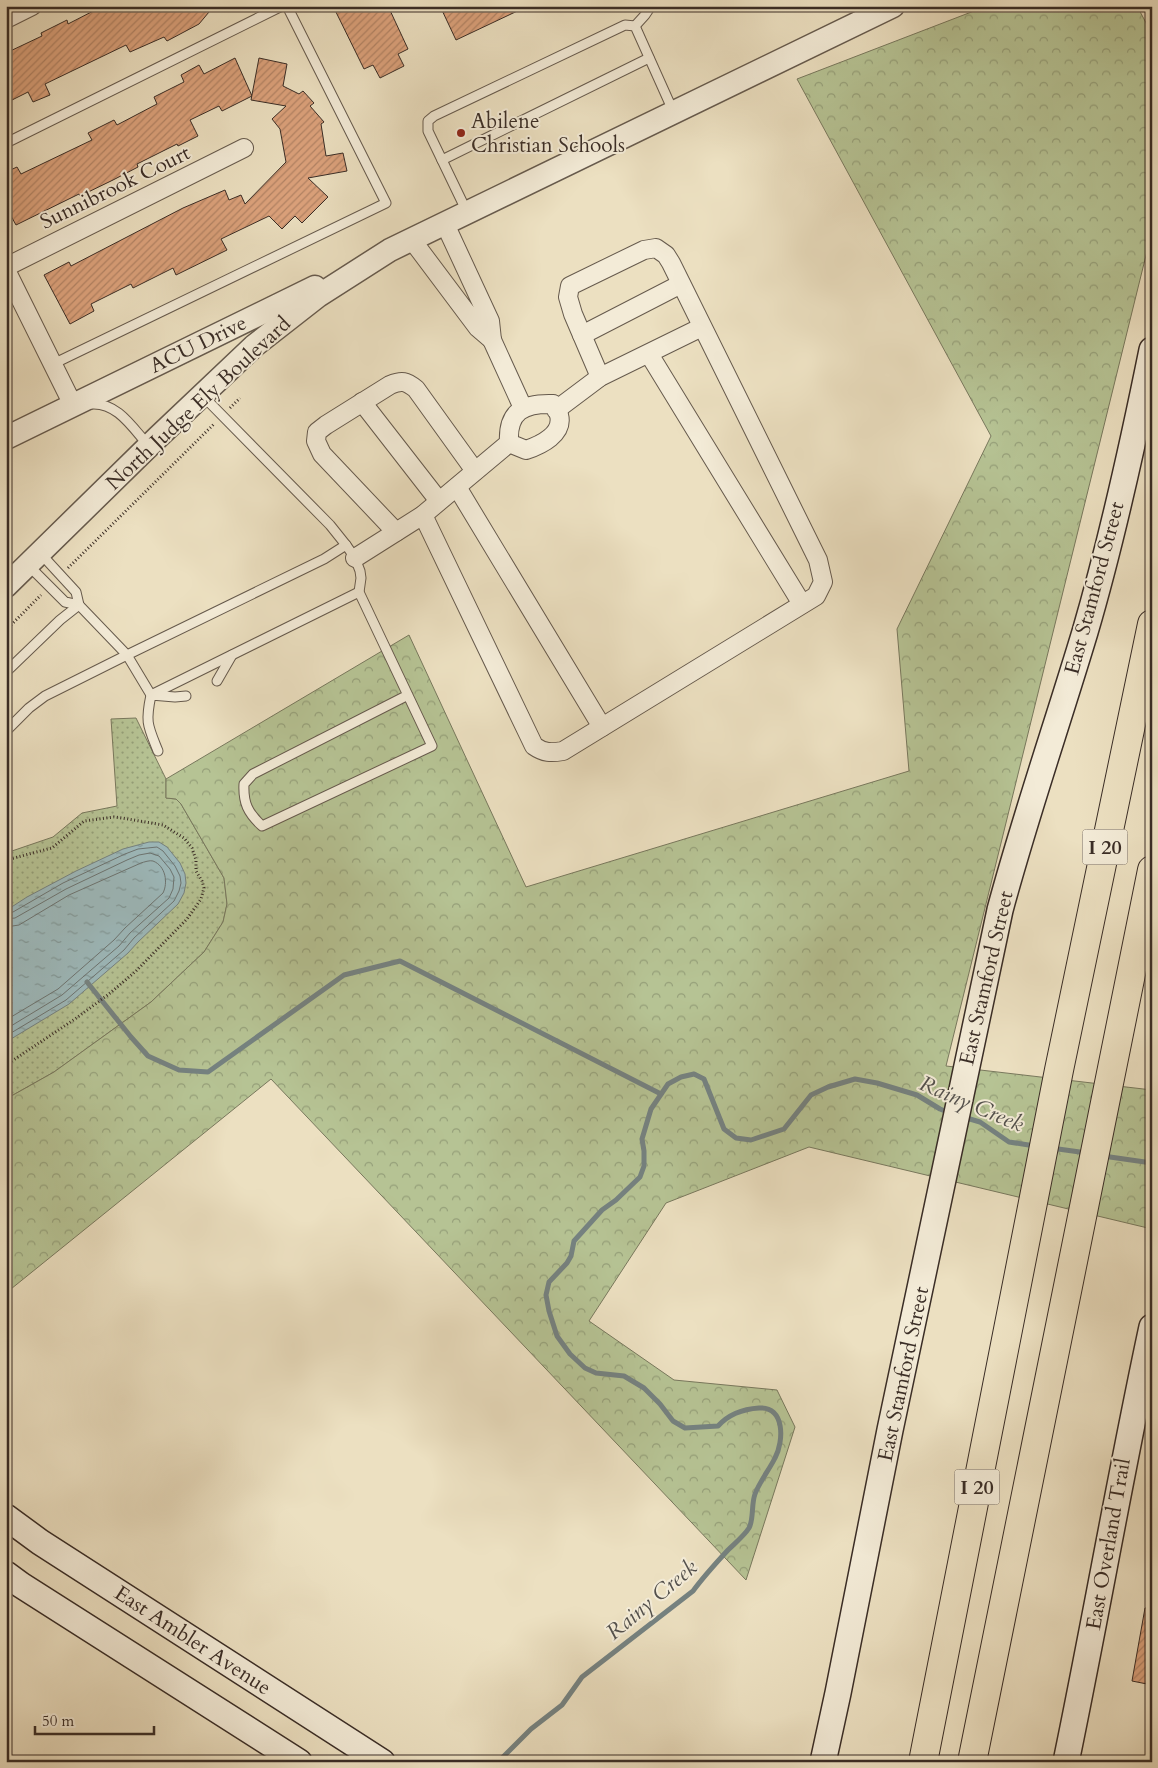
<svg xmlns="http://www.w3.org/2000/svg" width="1158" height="1768" viewBox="0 0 1158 1768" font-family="Cardo,serif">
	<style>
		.grass { fill: url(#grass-dots); stroke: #78785d }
		.forest { fill: url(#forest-crowns); stroke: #78785d }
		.water { fill: url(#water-ripples); stroke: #758281 }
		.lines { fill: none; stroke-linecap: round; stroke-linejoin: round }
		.shore { stroke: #6c7472; stroke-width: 1 }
		.stream { stroke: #758281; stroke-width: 5 }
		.building { fill: url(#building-hatch); stroke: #3a2d26 }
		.service-casing { stroke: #665a4d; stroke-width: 11 }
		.minor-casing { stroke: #665a4d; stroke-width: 20 }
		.tertiary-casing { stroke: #665a4d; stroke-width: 25 }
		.secondary-casing { stroke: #3a2d26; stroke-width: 28 }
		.motorway-casing { stroke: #3a2d26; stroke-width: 30 }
		.path { stroke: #3a2d26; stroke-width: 3; stroke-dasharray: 1 2.5; stroke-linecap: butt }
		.service { stroke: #f3ebd7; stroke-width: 9 }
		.minor { stroke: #f3ebd7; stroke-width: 18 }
		.tertiary { stroke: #f3ebd7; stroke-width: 22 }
		.secondary { stroke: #f3ebd7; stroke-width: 25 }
		.motorway { stroke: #ece0c1; stroke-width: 28 }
		.poi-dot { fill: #8f2418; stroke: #f3ebd7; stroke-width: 2 }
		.labels { text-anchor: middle; stroke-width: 4; stroke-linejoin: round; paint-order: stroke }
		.shield { fill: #f3ebd7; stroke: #72665b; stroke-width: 1 }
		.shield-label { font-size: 20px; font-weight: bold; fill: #3a2d26 }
		.poi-label { font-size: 21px; fill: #3a2d26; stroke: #f3ebd7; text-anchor: start }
		.street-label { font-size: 21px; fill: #3a2d26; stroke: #f3ebd7 }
		.water-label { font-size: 22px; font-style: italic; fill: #53504c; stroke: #f3ebd7 }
	</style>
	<defs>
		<pattern id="grass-dots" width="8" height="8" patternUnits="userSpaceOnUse" patternTransform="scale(1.25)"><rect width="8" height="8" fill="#b6c394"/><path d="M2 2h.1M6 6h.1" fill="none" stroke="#959f79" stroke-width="1.8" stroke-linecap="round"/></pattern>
		<pattern id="forest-crowns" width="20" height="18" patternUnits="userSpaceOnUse" patternTransform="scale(1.25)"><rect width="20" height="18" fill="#b6c394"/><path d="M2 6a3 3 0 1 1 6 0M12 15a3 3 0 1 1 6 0" fill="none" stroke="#959f79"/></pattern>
		<pattern id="water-ripples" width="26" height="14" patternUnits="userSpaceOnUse" patternTransform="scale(1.25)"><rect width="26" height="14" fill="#9dbabd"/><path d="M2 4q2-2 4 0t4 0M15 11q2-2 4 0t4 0" fill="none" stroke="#819899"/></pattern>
		<pattern id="building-hatch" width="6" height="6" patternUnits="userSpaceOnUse" patternTransform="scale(1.25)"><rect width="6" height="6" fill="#dca27c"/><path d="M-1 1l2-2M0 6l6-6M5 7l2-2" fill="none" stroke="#b38465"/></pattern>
	</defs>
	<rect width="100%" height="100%" fill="#ece0c1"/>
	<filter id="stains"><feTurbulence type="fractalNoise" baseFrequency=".004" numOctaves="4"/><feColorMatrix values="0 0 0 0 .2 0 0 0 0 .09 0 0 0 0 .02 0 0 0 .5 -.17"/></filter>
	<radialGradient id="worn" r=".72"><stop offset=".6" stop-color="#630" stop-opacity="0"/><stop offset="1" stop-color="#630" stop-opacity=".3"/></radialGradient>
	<!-- grass -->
	<polygon class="grass" points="136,718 166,779 166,798 176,799 181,804 224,878 227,904 223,922 204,952 151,1002 54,1072 6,1099 6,853 53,837 82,813 117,806 111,719"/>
	<!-- forest -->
	<polygon class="forest" points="987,6 1137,6 1152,34 1152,231 946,1066 1152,1090 1152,1229 809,1147 666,1203 589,1321 674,1380 777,1390 795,1427 746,1580 271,1079 6,1293 6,1099 54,1072 151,1002 204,952 223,922 227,904 224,878 181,804 176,799 166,798 166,779 409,635 526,887 909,771 897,629 991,436 797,79"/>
	<!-- water -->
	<polygon class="water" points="149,842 159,842 167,847 180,863 185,874 186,883 184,893 178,904 138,942 128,953 69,1004 6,1042 6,908 10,908 27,897 76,871 123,849"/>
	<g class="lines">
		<!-- shore -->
		<g class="shore">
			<polyline points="6,913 13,912 63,883 125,854 138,849 157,847 163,851 175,866 180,876 181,883 179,891 174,901 134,938 124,950 66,1000 6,1036"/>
			<polyline points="6,919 15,918 66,889 127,860 139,855 150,853 159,856 170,869 174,877 173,889 169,898 130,933 119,946 62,995 6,1029"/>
			<path d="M6,927L19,925L69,895L141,863C144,862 150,860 153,861C166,866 168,883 163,893L125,928L114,940L58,989L6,1020"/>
		</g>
		<!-- stream -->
		<g class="stream">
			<polyline points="87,982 131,1037 148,1056 179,1070 208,1072 344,975 400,961 661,1094"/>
			<polyline points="963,1117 980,1122 1009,1142 1035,1146"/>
			<polyline points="1051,1148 1087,1153"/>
			<polyline points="1103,1156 1152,1163"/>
			<path d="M498,1762L531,1729L562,1705L582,1677L693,1591C704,1576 716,1563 728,1550C735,1543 744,1536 749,1528C754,1519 751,1505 755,1494C760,1481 769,1470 775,1458C784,1441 785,1406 759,1408C743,1409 728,1415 718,1426L685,1428L673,1421L660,1404L644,1388L624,1376L596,1373L585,1368L570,1354L557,1336L549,1311L546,1295L549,1282L567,1263L571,1256L574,1241L602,1210L616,1200L640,1177L644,1166V1151L642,1139L651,1109L668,1084L681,1077L694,1074L704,1079L724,1129L736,1138L751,1140L784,1129L811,1095L828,1087L855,1079L877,1083L917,1095L940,1109L950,1113"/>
		</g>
	</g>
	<!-- building -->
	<g class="building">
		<polygon points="103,6 214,6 199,24 167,41 164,37 130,52 126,45 45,84 50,95 33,102 28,92 6,103 6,53 42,36 41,33 67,20 68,24"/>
		<polygon points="333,6 388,6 408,49 398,54 404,66 380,78 373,65 364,69"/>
		<polygon points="440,6 528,6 456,40"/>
		<polygon points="235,58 252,96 222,111 219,106 190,120 198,136 178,146 177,144 137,164 138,167 113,180 80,196 79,194 16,225 6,207 6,172 17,167 21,174 92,140 88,133 114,120 117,125 157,104 154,97 184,82 181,75 199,65 204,74"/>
		<polygon points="259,58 287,64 283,86 299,94 303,91 314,103 310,106 324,122 321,124 326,156 343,153 347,171 308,178 328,197 302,223 295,216 282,229 269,216 221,239 227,250 176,275 173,268 133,288 131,284 91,304 94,311 70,324 44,275 69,262 71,266 183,208 225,190 229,200 241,195 245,204 286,162 280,129 272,119 286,106 251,100"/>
		<polygon points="1145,1608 1152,1608 1152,1685 1132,1681"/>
	</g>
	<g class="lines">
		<!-- service casing -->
		<g class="service-casing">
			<g id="service">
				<polyline points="635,26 645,15 651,6"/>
				<polyline points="6,143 282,6"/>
				<polyline points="442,160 649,58"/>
				<polyline points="467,212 428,131 428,121 434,116 625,25 635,26 674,113"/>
				<polyline points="53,364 386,203 287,6"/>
				<path d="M202,395L330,525L346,545L355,558L360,571L361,578L359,592L432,746L262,826C248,813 243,803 244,784L253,774L408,695"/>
				<path d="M91,404C117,402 132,427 148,445"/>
				<polyline points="41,554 76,592 79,605 127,655 324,559 346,545"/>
				<polyline points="28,565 65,602 79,605"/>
				<polyline points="6,672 60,620 79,605"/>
				<polyline points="217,681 232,655"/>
				<polyline points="6,731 29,708 45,696 127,655 151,695 359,592"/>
				<path d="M158,751C148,726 145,723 151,695L175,697L186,696"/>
			</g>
		</g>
		<!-- minor casing -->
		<g class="minor-casing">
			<g id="minor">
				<polyline points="6,19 32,6"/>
				<polyline points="412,240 478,328 492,340 490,321 445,224"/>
				<polyline points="6,267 244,148"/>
				<polyline points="6,270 73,405"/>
				<polyline points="582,335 681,284"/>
				<polyline points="492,340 523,408"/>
				<polyline points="649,354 802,604"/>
				<polyline points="362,402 439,501"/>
				<polyline points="556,410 600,377 702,327"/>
				<polyline points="457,487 602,727"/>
				<path d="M423,515L534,746C544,753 551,753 563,751L816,596L823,582L818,560L671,263L666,255L656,248L644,250L570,286L568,297L573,314L600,377"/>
				<path d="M396,532L322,454L316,441L317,432L326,425L390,385C402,380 406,381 416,389L475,471"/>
				<path d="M355,558L423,515L509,443L526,450C541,445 564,434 559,415C558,411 555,407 553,404C524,403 507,411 509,443"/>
			</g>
		</g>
		<!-- tertiary casing -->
		<g class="tertiary-casing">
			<g id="tertiary">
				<polyline points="6,438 315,287"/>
				<polyline points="6,586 158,437 254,346 318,296 390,250 893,6"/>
			</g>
		</g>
		<!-- secondary casing -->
		<g class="secondary-casing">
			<g id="secondary">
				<polyline points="6,1517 40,1542 382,1762"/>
				<polyline points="6,1574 21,1585 299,1762"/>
				<path d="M823,1762L838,1693L890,1430L1000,910C1025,817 1057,725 1085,632C1112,540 1133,444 1152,350"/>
				<path d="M1066,1762C1096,1617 1121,1471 1152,1327"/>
			</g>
		</g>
		<!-- motorway casing -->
		<g class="motorway-casing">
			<g id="motorway">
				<polyline points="923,1762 1059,1070 1152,624"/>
				<polyline points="972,1762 1152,870"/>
			</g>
		</g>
		<!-- path -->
		<g class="path">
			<polyline points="230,408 240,398"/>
			<polyline points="68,568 214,424"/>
			<polyline points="6,630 41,595"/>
			<polyline points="6,860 52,848 84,821 114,817 122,818 163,825 184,838 192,848 196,860 196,871 202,881 204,888 201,899 187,919 136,971 109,994 75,1019 6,1065"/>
		</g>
		<!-- service -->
		<use href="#service" class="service"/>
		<!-- minor -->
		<use href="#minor" class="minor"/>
		<!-- tertiary -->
		<use href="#tertiary" class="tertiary"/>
		<!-- secondary -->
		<use href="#secondary" class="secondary"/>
		<!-- motorway -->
		<use href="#motorway" class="motorway"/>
	</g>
	<!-- markers -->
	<circle class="poi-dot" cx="461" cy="133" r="5"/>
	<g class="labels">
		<!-- shield labels -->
		<g class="shield">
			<rect x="1082.5" y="829.5" width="45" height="35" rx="4"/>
			<rect x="954.5" y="1469.5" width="45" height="35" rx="4"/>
		</g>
		<g class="shield-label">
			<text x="1105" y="854">I 20</text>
			<text x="977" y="1494">I 20</text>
		</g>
		<!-- poi labels -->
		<g class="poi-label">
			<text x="471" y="128">Abilene<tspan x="471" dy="24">Christian Schools</tspan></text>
		</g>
		<!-- street labels -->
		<g class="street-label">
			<text transform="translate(115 187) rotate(-26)" y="7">Sunnibrook Court</text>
			<text transform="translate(198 344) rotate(-26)" y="7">ACU Drive</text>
			<text transform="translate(198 403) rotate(-43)" y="7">North Judge Ely Boulevard</text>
			<text transform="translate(1094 588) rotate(-75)" y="7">East Stamford Street</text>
			<text transform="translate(986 978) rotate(-77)" y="7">East Stamford Street</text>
			<text transform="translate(903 1374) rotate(-78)" y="7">East Stamford Street</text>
			<text transform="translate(1108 1544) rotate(-80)" y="7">East Overland Trail</text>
			<text transform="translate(193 1640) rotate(33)" y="7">East Ambler Avenue</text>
		</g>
		<!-- water labels -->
		<g class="water-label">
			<text transform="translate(972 1103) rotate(23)" y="8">Rainy Creek</text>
			<text transform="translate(651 1599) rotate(-40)" y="8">Rainy Creek</text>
		</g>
	</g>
	<!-- margin -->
	<rect width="1158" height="1768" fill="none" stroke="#ece0c1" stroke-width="25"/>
	<rect x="8" y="8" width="1143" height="1753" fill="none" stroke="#3a2d26" stroke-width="2.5"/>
	<rect x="12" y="12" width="1133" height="1743" fill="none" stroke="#3a2d26"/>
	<!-- scale -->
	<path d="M35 1726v8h119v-8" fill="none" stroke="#3a2d26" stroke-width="2.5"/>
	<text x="42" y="1726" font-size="15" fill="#3a2d26" stroke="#f3ebd7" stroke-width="4" paint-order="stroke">50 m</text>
	<rect width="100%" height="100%" filter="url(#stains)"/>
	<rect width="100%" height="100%" fill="url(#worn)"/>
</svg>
